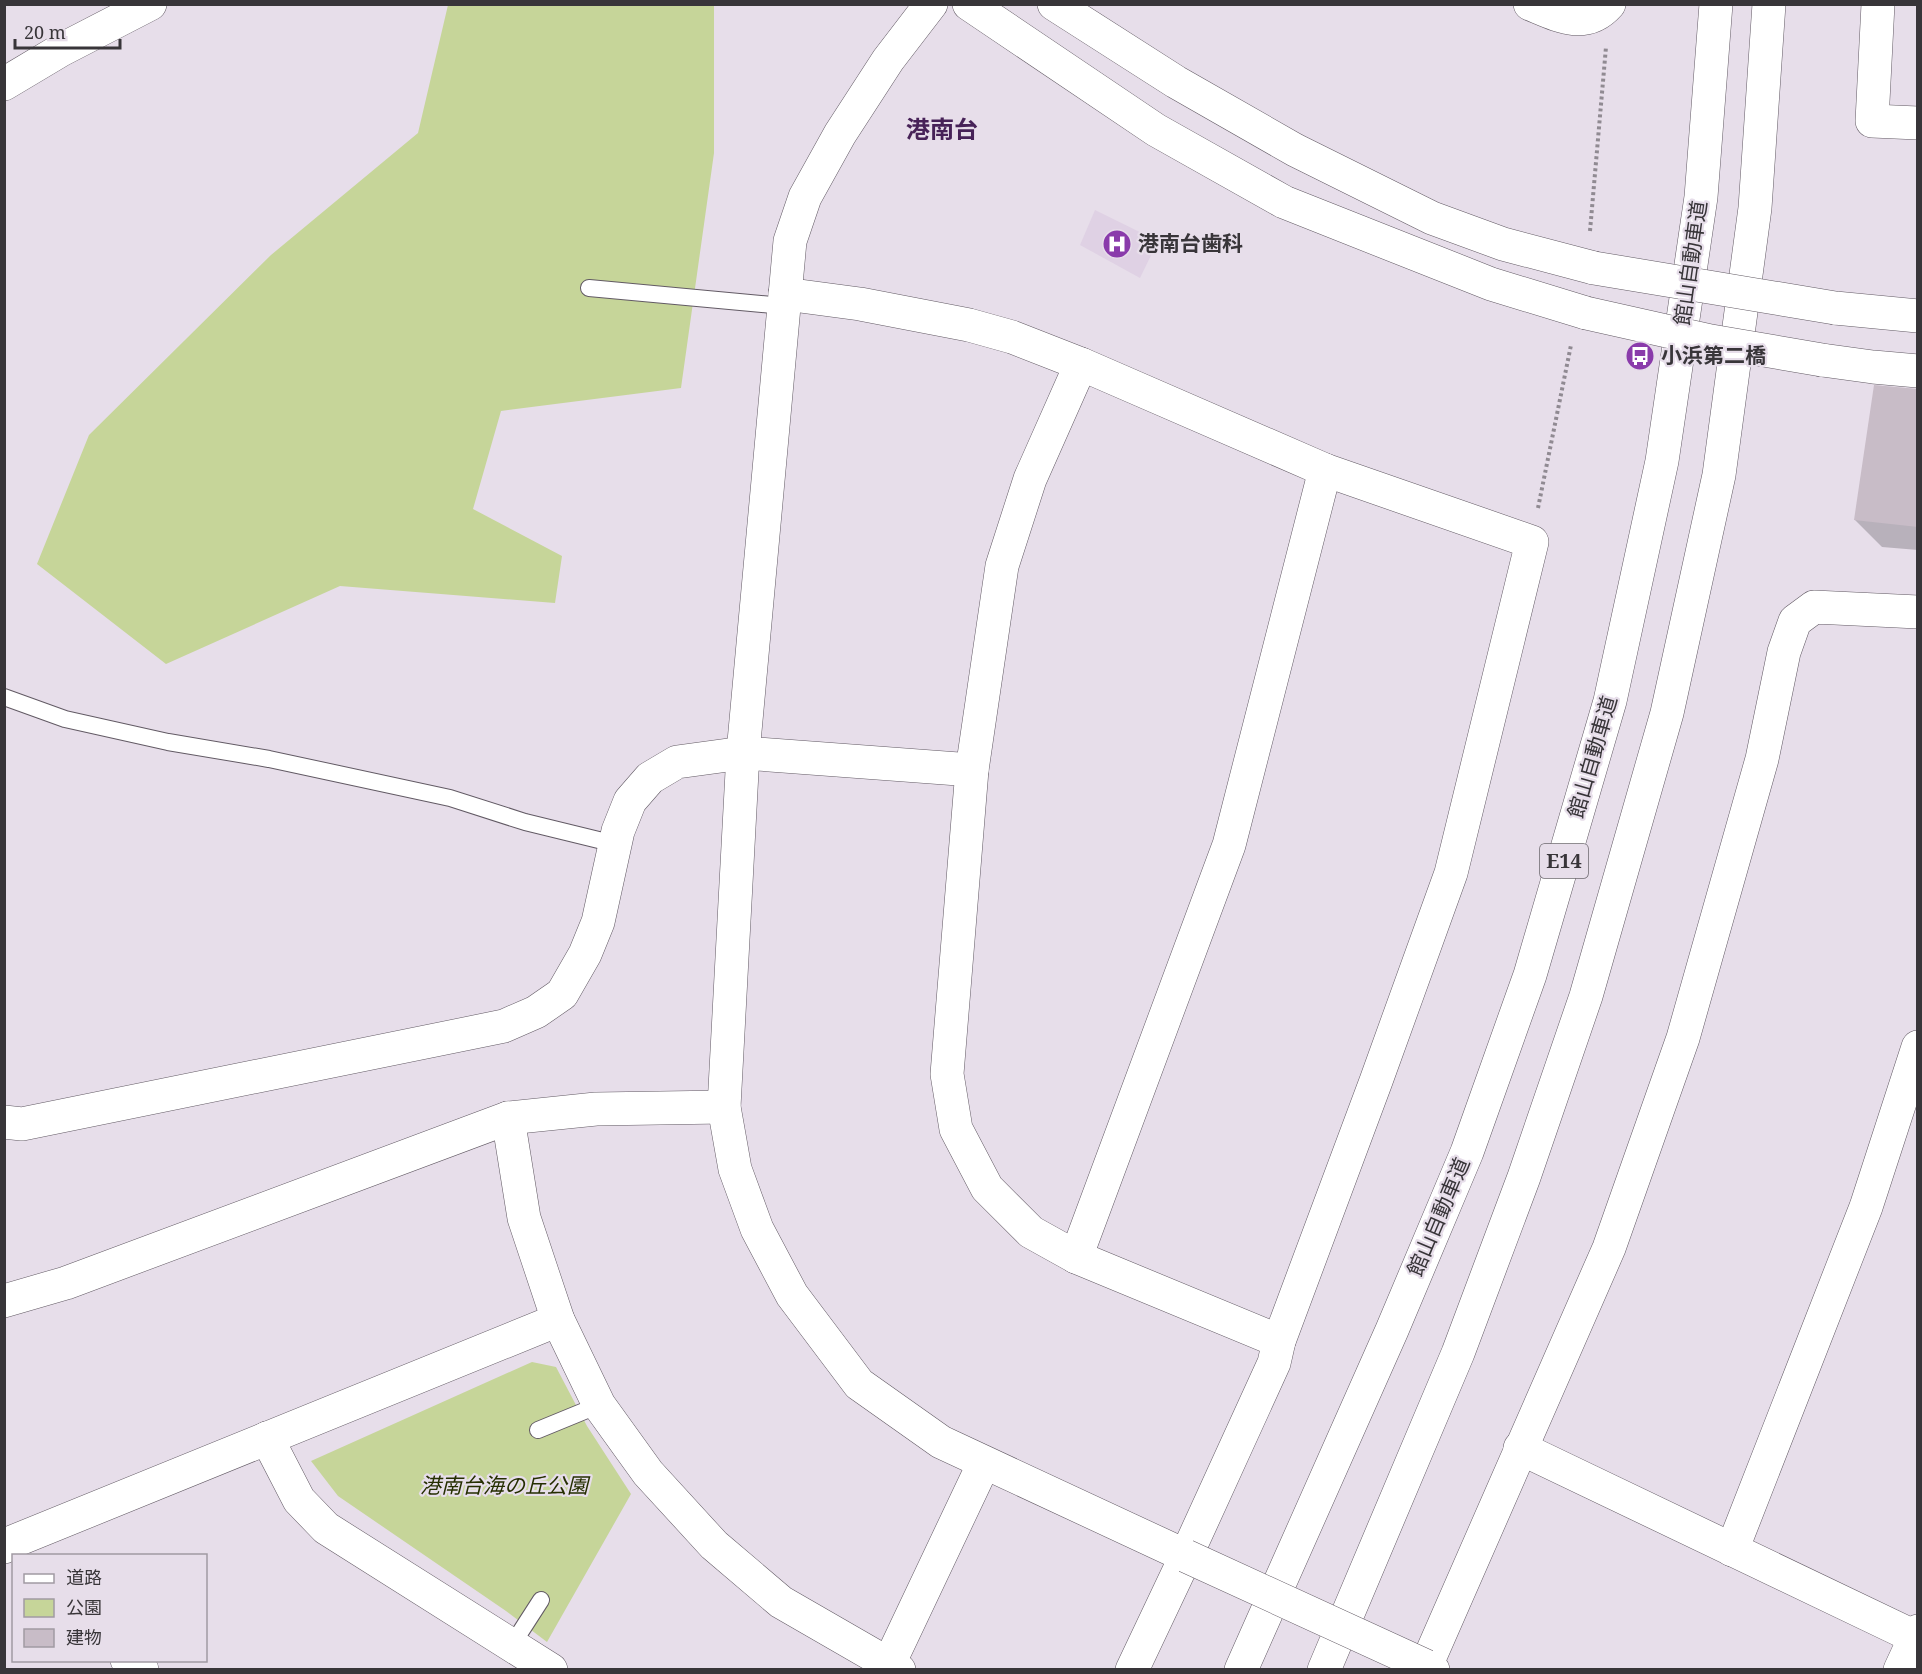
<svg xmlns="http://www.w3.org/2000/svg" width="1922" height="1674" viewBox="0 0 1922 1674" font-family="'Noto Serif','Noto Sans JP',serif">
	<style>
		.built { fill: #dfd1e4 }
		.green { fill: #c6d599 }
		.shadow { fill: #0003 }
		.building { fill: #c8bcc7 }
		.lines { fill: none; stroke-linecap: round; stroke-linejoin: round }
		.lane-casing { stroke: #625a64; stroke-width: 18 }
		.street-casing { stroke: #625a64; stroke-width: 34 }
		.secondary-casing { stroke: #625a64; stroke-width: 34 }
		.highway-casing { stroke: #625a64; stroke-width: 34 }
		.path { stroke: #908a92; stroke-width: 4; stroke-dasharray: 3 3; stroke-linecap: butt }
		.lane { stroke: #fff; stroke-width: 16 }
		.street { stroke: #fff; stroke-width: 33 }
		.secondary { stroke: #fff; stroke-width: 33 }
		.highway { stroke: #fff; stroke-width: 33 }
		.street-bridge-casing { stroke: #625a64; stroke-width: 34; stroke-linecap: butt }
		.secondary-bridge-casing { stroke: #625a64; stroke-width: 34; stroke-linecap: butt }
		.street-bridge { stroke: #fff; stroke-width: 33 }
		.secondary-bridge { stroke: #fff; stroke-width: 33 }
		.labels { text-anchor: middle; stroke-width: 4.5; stroke-linejoin: round; paint-order: stroke }
		.shield { fill: #e7deea; stroke: #6c686e; stroke-width: 1.5 }
		.shield-label { font-size: 20px; font-weight: bold; fill: #383539 }
		.poi-label { font-size: 21px; font-weight: bold; fill: #383539; stroke: #e7deea; text-anchor: start }
		.street-label { font-size: 21px; fill: #383539; stroke: #e7deea }
		.park-label { font-size: 21px; font-style: italic; fill: #252e00; stroke: #e7deea }
		.quarter-label { font-size: 24px; font-weight: bold; fill: #472258; stroke: #e7deea }
	</style>
	<rect width="100%" height="100%" fill="#e7deea"/>
	<!-- built -->
	<polygon class="built" points="1095,210 1158,241 1140,278 1080,245"/>
	<!-- green -->
	<g class="green">
		<polygon points="448,5 714,5 714,153 681,388 501,411 473,509 562,556 555,603 340,586 166,664 37,564 89,435 271,255 418,133"/>
		<polygon points="532,1362 556,1367 587,1426 631,1494 547,1642 506,1611 338,1496 311,1461"/>
	</g>
	<!-- shadow -->
	<polygon class="shadow" points="1918,390 1918,550 1882,547 1855,520"/>
	<!-- building -->
	<polygon class="building" points="1874,385 1918,389 1918,527 1854,520"/>
	<g class="lines">
		<!-- lane casing -->
		<g class="lane-casing">
			<g id="lane">
				<polyline points="589,288 783,306"/>
				<polyline points="4,697 65,719 168,742 269,759 450,798 525,822 615,844"/>
				<polyline points="538,1430 599,1405"/>
				<polyline points="512,1645 541,1600"/>
			</g>
		</g>
		<!-- street casing -->
		<g class="street-casing">
			<g id="street">
				<path d="M1530,4C1557,15 1585,31 1609,4"/>
				<polyline points="1878,4 1872,121 1918,123"/>
				<polyline points="4,84 61,50 150,4"/>
				<polyline points="785,294 860,304 969,325 1012,337 1081,364 1325,470 1532,542 1451,873 1376,1081 1279,1341 1274,1363 1186,1556 1132,1670"/>
				<polyline points="1081,364 1030,479 1002,566 972,770 947,1074 956,1129 987,1188 1031,1232 1076,1257 1279,1341"/>
				<polyline points="508,1118 524,1218 558,1320 599,1405 648,1473 714,1545 781,1602 899,1670"/>
				<polyline points="4,1122 22,1124 504,1026 536,1012 562,994 585,954 598,922 618,831 630,801 650,778 677,762 743,753 972,770"/>
				<polyline points="1076,1257 1229,845 1325,470"/>
				<polyline points="4,1301 66,1283 508,1118 596,1109 724,1107"/>
				<polyline points="267,1438 299,1500 326,1528 551,1670"/>
				<polyline points="1520,1448 1915,1637"/>
				<polyline points="4,1547 12,1542 558,1320"/>
				<polyline points="1732,1550 1866,1207 1918,1047"/>
				<polyline points="127,1660 142,1670"/>
				<polyline points="886,1670 984,1463"/>
				<polyline points="1433,1670 1426,1666 1609,1248 1683,1038 1762,759 1784,652 1795,621 1814,607 1918,612"/>
				<polyline points="1900,1670 1918,1631"/>
			</g>
		</g>
		<!-- secondary casing -->
		<g class="secondary-casing">
			<g id="secondary">
				<polyline points="931,4 888,60 840,134 805,197 790,241 743,753 724,1107 735,1169 757,1229 792,1295 859,1384 941,1442 1186,1556"/>
				<polyline points="969,4 1156,130 1284,202 1491,284 1586,313"/>
				<polyline points="1054,4 1176,82 1295,150 1432,218 1503,244 1594,268"/>
				<polyline points="1835,308 1918,316"/>
				<polyline points="1822,360 1873,367 1918,371"/>
			</g>
		</g>
		<!-- highway casing -->
		<g class="highway-casing">
			<g id="highway">
				<polyline points="1241,1670 1392,1330 1467,1152 1530,975 1610,701 1662,461 1701,197 1716,4"/>
				<polyline points="1324,1670 1458,1353 1524,1177 1586,996 1667,713 1719,475 1755,208 1769,4"/>
			</g>
		</g>
		<!-- path -->
		<g class="path">
			<polyline points="1590,231 1606,47"/>
			<polyline points="1538,508 1571,345"/>
		</g>
		<!-- lane -->
		<use href="#lane" class="lane"/>
		<!-- street -->
		<use href="#street" class="street"/>
		<!-- secondary -->
		<use href="#secondary" class="secondary"/>
		<!-- highway -->
		<use href="#highway" class="highway"/>
		<!-- street-bridge casing -->
		<g class="street-bridge-casing">
			<polyline id="street-bridge" points="1186,1556 1426,1666"/>
		</g>
		<!-- secondary-bridge casing -->
		<g class="secondary-bridge-casing">
			<g id="secondary-bridge">
				<polyline points="1594,268 1835,308"/>
				<polyline points="1586,313 1711,341 1822,360"/>
			</g>
		</g>
		<!-- street-bridge -->
		<use href="#street-bridge" class="street-bridge"/>
		<!-- secondary-bridge -->
		<use href="#secondary-bridge" class="secondary-bridge"/>
	</g>
	<!-- icons -->
	<defs>
		<g id="hospital-disc" transform="scale(1.5)"><circle r="9.5" fill="#8a3bab" stroke="#e7deea"/><path d="M-5-5h3v3.5h4V-5h3V5h-3V1.5h-4V5h-3Z" fill="#fff"/></g>
		<g id="bus-disc" transform="scale(1.5)"><circle r="9.5" fill="#8a3bab" stroke="#e7deea"/><path d="M-5-6H5V4H4V6H2V4H-2V6H-4V4H-5ZM-3.5-4V0h7V-4ZM-3.5 1.2v1.5H-2V1.2ZM2 1.2v1.5H3.5V1.2Z" fill="#fff"/></g>
	</defs>
	<g fill-rule="evenodd">
		<use href="#hospital-disc" x="1117" y="244"/>
		<use href="#bus-disc" x="1640" y="356"/>
	</g>
	<g class="labels">
		<!-- shield labels -->
		<rect class="shield" x="1540" y="844" width="48" height="34" rx="4.5"/>
		<g class="shield-label">
			<text x="1564" y="868">E14</text>
		</g>
		<!-- poi labels -->
		<g class="poi-label">
			<text x="1138" y="251">港南台歯科</text>
			<text x="1661" y="363">小浜第二橋</text>
		</g>
		<!-- street labels -->
		<g class="street-label">
			<text transform="translate(1691 263) rotate(-82)" y="7">館山自動車道</text>
			<text transform="translate(1593 757) rotate(-74)" y="7">館山自動車道</text>
			<text transform="translate(1439 1217) rotate(-67)" y="7">館山自動車道</text>
		</g>
		<!-- park labels -->
		<g class="park-label">
			<text x="504" y="1493">港南台海の丘公園</text>
		</g>
		<!-- quarter labels -->
		<g class="quarter-label">
			<text x="942" y="138">港南台</text>
		</g>
	</g>
	<!-- border -->
	<rect width="1922" height="1674" fill="none" stroke="#383539" stroke-width="12"/>
	<!-- legend -->
	<rect x="12" y="1554" width="195" height="108" fill="#e7deea" stroke="#a19aa3" stroke-width="1.5"/>
	<rect x="24" y="1574" width="30" height="9" fill="#ffffff" stroke="#a19aa3" stroke-width="1.5"/>
	<text x="66" y="1584" font-size="18" fill="#383539">道路</text>
	<rect x="24" y="1599" width="30" height="18" fill="#c6d599" stroke="#a19aa3" stroke-width="1.5"/>
	<text x="66" y="1614" font-size="18" fill="#383539">公園</text>
	<rect x="24" y="1629" width="30" height="18" fill="#c8bcc7" stroke="#a19aa3" stroke-width="1.5"/>
	<text x="66" y="1644" font-size="18" fill="#383539">建物</text>
	<!-- scale -->
	<path d="M15 39v9h105v-9" fill="none" stroke="#383539" stroke-width="3"/>
	<text x="24" y="39" font-size="18" fill="#383539" stroke="#e7deea" stroke-width="4.5" paint-order="stroke">20 m</text>
</svg>
